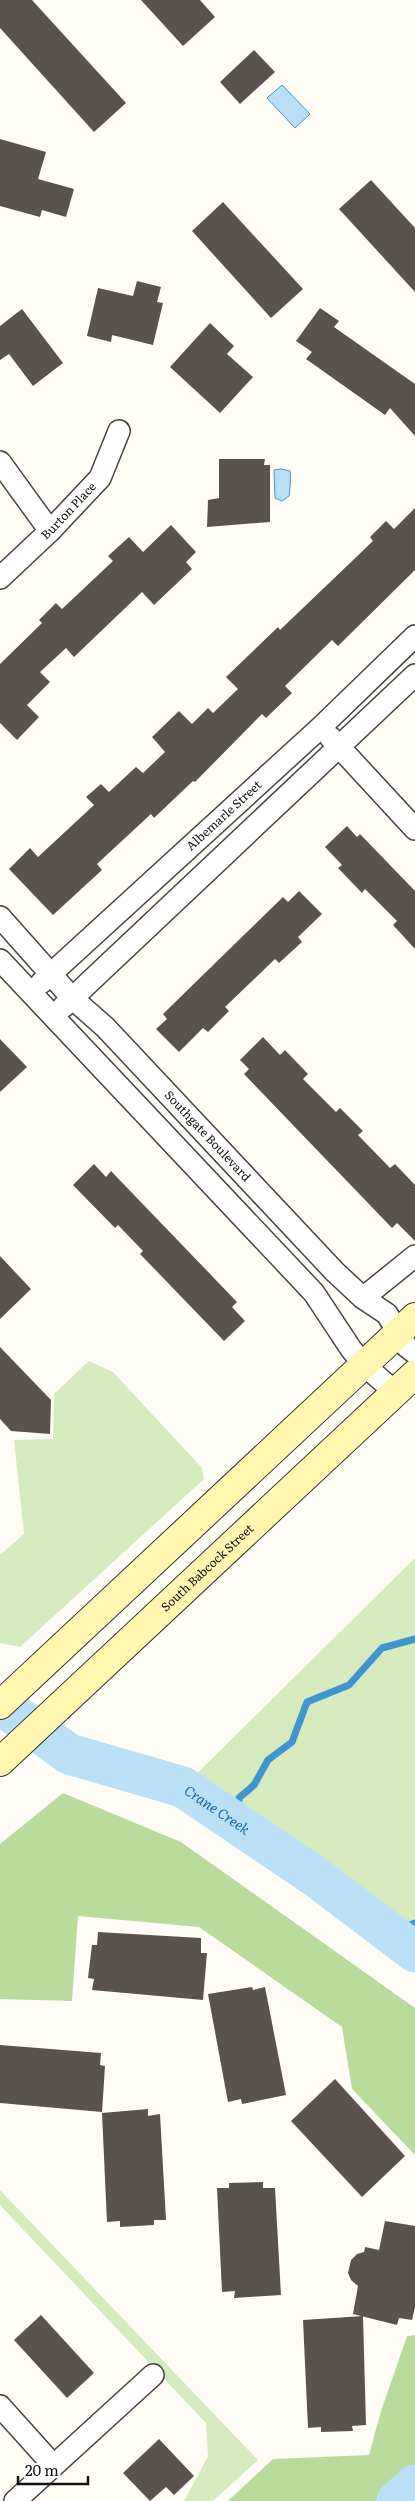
<svg xmlns="http://www.w3.org/2000/svg" width="415" height="2501" viewBox="0 0 415 2501" font-family="Literata,serif">
	<style>
		.green { fill: #d5ebbd }
		.forest { fill: #b9dc9c }
		.water { fill: #b9e0f7; stroke: #3f96cf }
		.lines { fill: none; stroke-linecap: round; stroke-linejoin: round }
		.stream { stroke: #3f96cf; stroke-width: 7 }
		.river { stroke: #b9e0f7; stroke-width: 41 }
		.building { fill: #5a524d }
		.street-casing { stroke: #444; stroke-width: 24 }
		.secondary-casing { stroke: #333; stroke-width: 30 }
		.street { stroke: #fff; stroke-width: 21 }
		.secondary { stroke: #fff6b0; stroke-width: 28 }
		.labels { text-anchor: middle; stroke-width: 5; stroke-linejoin: round; paint-order: stroke }
		.street-label { font-size: 12px; fill: #111; stroke: #fff }
		.water-label { font-size: 14px; font-style: italic; fill: #1768a6; stroke: #fff }
	</style>
	<rect width="100%" height="100%" fill="#fffdf5"/>
	<!-- green -->
	<g class="green">
		<polygon points="89,1361 113,1372 202,1468 204,1479 20,1647 0,1643 0,1555 24,1534 14,1440 53,1439 54,1394"/>
		<polygon points="415,1558 415,1952 316,1877 183,1787"/>
		<polygon points="0,2190 258,2460 213,2501 184,2501 208,2456 206,2423 0,2205"/>
	</g>
	<!-- forest -->
	<g class="forest">
		<polygon points="63,1793 181,1842 415,2008 415,2155 352,2089 342,2027 199,1927 78,1916 72,2001 0,1999 0,1844"/>
		<polygon points="415,2335 415,2466 375,2501 228,2501 273,2459 369,2455 381,2411 407,2336"/>
	</g>
	<!-- water -->
	<g class="water">
		<polygon points="282,85 310,114 295,128 267,98"/>
		<path d="M281,469L290,471C291,476 290,490 289,496L282,501L275,498L274,470Z"/>
	</g>
	<g class="lines">
		<!-- stream -->
		<g class="stream">
			<polyline points="237,1823 239,1798 254,1785 268,1760 292,1742 307,1702 349,1685 382,1648 415,1639"/>
			<polyline points="389,1932 415,1923"/>
		</g>
		<!-- river -->
		<g class="river">
			<path id="s1" d="M0,1704L69,1754L183,1787L316,1877L415,1952"/>
			<polyline points="397,2501 415,2485"/>
		</g>
	</g>
	<!-- building -->
	<g class="building">
		<polygon points="0,0 32,0 126,103 94,132 0,28"/>
		<polygon points="141,0 200,0 215,17 183,46"/>
		<polygon points="254,50 275,72 240,104 220,82"/>
		<polygon points="0,139 46,152 38,179 74,189 66,217 42,210 40,217 0,206"/>
		<polygon points="371,180 415,228 415,292 339,209"/>
		<polygon points="223,202 303,289 271,318 192,231"/>
		<polygon points="137,281 161,287 157,302 163,303 153,345 112,335 111,342 87,336 98,288 133,296"/>
		<polygon points="320,308 339,321 334,327 415,384 415,436 390,408 385,415 306,359 312,352 296,341"/>
		<polygon points="22,309 63,363 33,386 9,354 0,360 0,326"/>
		<polygon points="210,323 234,346 227,354 253,377 220,413 170,367"/>
		<polygon points="219,459 265,459 264,465 270,465 270,522 207,527 208,500 219,498"/>
		<polygon points="415,508 415,570 338,646 332,640 285,686 292,693 266,718 262,714 195,782 193,781 154,818 151,814 97,864 102,870 53,915 9,869 30,848 38,857 94,805 86,797 101,784 109,792 136,767 143,773 165,752 152,737 179,711 192,724 208,708 213,713 238,689 226,677 278,627 280,630 373,541 370,537 386,521 394,529"/>
		<polygon points="171,525 196,552 186,562 192,569 154,605 142,592 74,657 66,648 40,672 50,682 27,705 39,717 17,740 0,723 0,664 42,623 39,620 56,603 62,609 113,561 108,556 129,537 143,552"/>
		<polygon points="347,826 357,837 360,834 415,891 415,949 393,925 397,921 365,889 362,893 338,868 342,865 325,847"/>
		<polygon points="299,891 322,914 298,937 302,942 279,963 275,959 225,1007 229,1011 208,1032 203,1028 179,1052 156,1029 167,1019 163,1014 283,897 288,902"/>
		<polygon points="263,1037 280,1055 285,1050 308,1074 303,1079 336,1112 340,1108 363,1131 358,1135 390,1168 395,1164 415,1185 415,1241 397,1223 392,1228 244,1074 249,1069 240,1060"/>
		<polygon points="0,1039 27,1067 0,1092"/>
		<polygon points="94,1164 106,1177 111,1171 237,1302 232,1307 245,1321 224,1341 140,1254 143,1251 118,1225 115,1228 73,1185"/>
		<polygon points="0,1256 31,1289 0,1319"/>
		<polygon points="0,1347 51,1400 50,1434 11,1431 0,1419"/>
		<polygon points="98,1932 201,1938 201,1953 207,1953 203,2000 92,1990 94,1979 88,1978 92,1945 97,1945"/>
		<polygon points="252,1987 253,1990 265,1987 286,2095 242,2104 241,2099 228,2102 208,1994"/>
		<polygon points="0,2045 101,2053 100,2065 105,2066 102,2112 0,2103"/>
		<polygon points="335,2079 405,2156 362,2197 291,2121"/>
		<polygon points="148,2109 148,2116 160,2114 166,2220 154,2220 154,2225 120,2227 120,2221 107,2222 102,2113"/>
		<polygon points="263,2182 263,2188 275,2188 281,2295 234,2298 235,2291 222,2292 217,2188 229,2188 229,2183"/>
		<polygon points="385,2221 415,2226 415,2307 412,2320 399,2318 397,2325 353,2314 358,2286 351,2280 348,2273 351,2260 357,2254 364,2252 365,2247 379,2250"/>
		<polygon points="41,2315 94,2373 67,2398 14,2340"/>
		<polygon points="363,2316 366,2425 352,2426 353,2431 321,2432 321,2427 308,2428 303,2320"/>
		<polygon points="159,2439 194,2476 174,2495 166,2487 150,2501 123,2473"/>
	</g>
	<g class="lines">
		<!-- street casing -->
		<g class="street-casing">
			<g id="street">
				<polyline points="0,462 50,531"/>
				<path id="s2" d="M0,578L50,531L100,478L119,431"/>
				<polyline points="330,737 415,829"/>
				<path id="s3" d="M0,917L72,998L105,1027L335,1272L363,1298L387,1314L406,1346L415,1353"/>
				<polyline points="0,960 314,1293 351,1349 364,1365 395,1392"/>
				<path id="s4" d="M41,983L321,727L415,636"/>
				<polyline points="63,1007 415,675"/>
				<polyline points="363,1298 415,1256"/>
				<polyline points="0,2406 53,2465"/>
				<polyline points="15,2501 153,2375"/>
			</g>
		</g>
		<!-- secondary casing -->
		<g class="secondary-casing">
			<g id="secondary">
				<polyline points="0,1705 415,1317"/>
				<path id="s5" d="M0,1762L415,1374"/>
			</g>
		</g>
		<!-- street -->
		<use href="#street" class="street"/>
		<!-- secondary -->
		<use href="#secondary" class="secondary"/>
	</g>
	<g class="labels">
		<!-- street labels -->
		<g class="street-label">
			<text dy="4" stroke="none"><textPath href="#s2" startOffset="96">Burton Place</textPath></text>
			<text dy="4" stroke="none"><textPath href="#s4" startOffset="248">Albemarle Street</textPath></text>
			<text dy="4" stroke="none"><textPath href="#s3" startOffset="302">Southgate Boulevard</textPath></text>
			<text dy="4" stroke="none"><textPath href="#s5" startOffset="284">South Babcock Street</textPath></text>
		</g>
		<!-- water labels -->
		<g class="water-label">
			<text dy="5" stroke="none"><textPath href="#s1" startOffset="245">Crane Creek</textPath></text>
		</g>
	</g>
	<!-- scale -->
	<path d="M18 2476v8h70v-8" fill="none" stroke="#111111" stroke-width="2.5"/>
	<text x="25" y="2476" font-size="15" fill="#111111" stroke="#ffffff" stroke-width="4" paint-order="stroke">20 m</text>
</svg>
